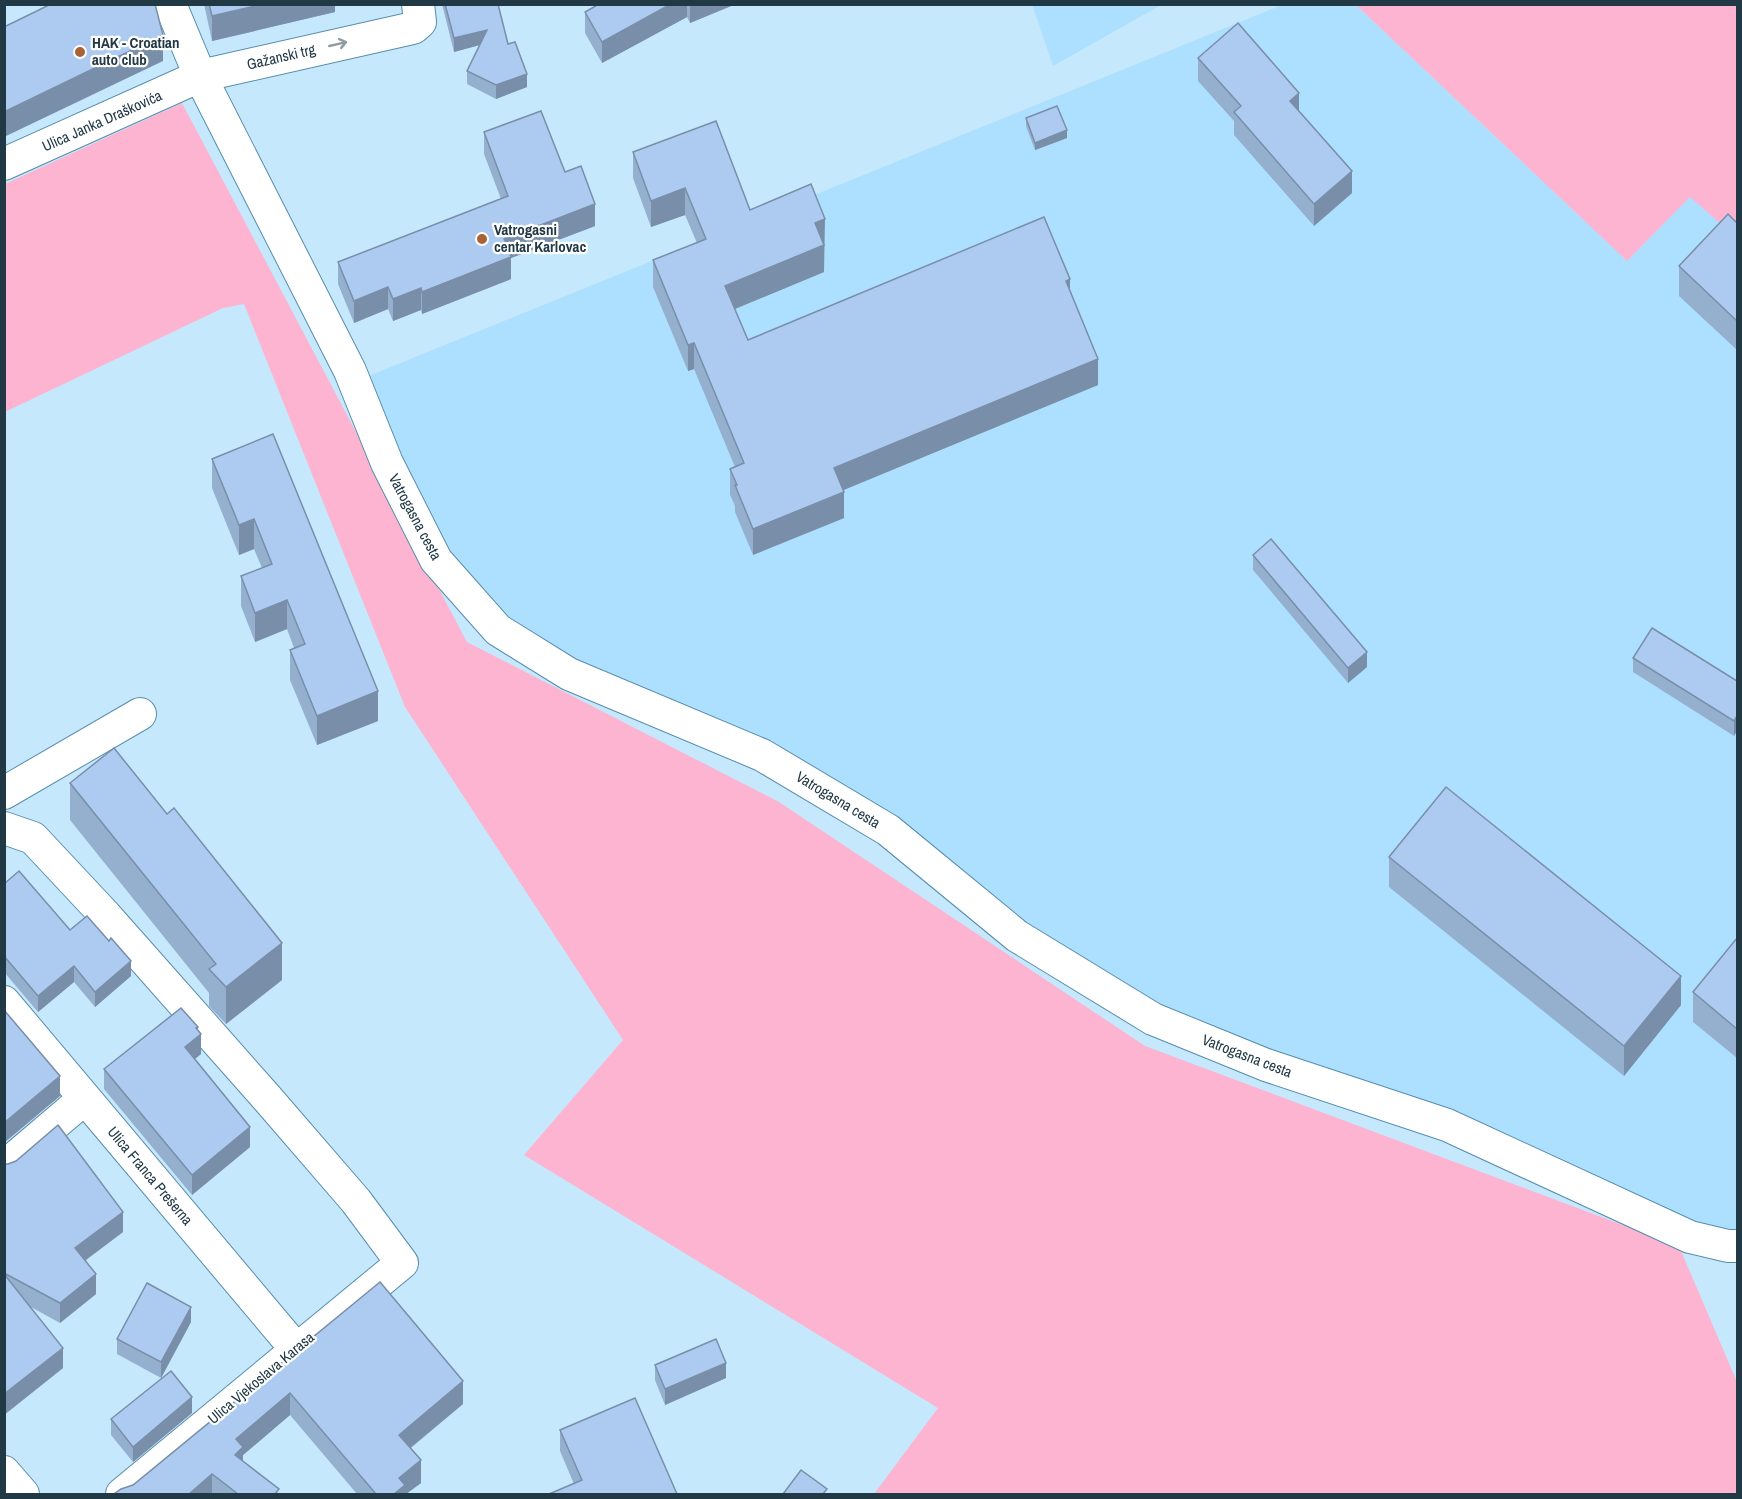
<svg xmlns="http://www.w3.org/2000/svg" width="1742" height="1499" viewBox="0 0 1742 1499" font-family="'Archivo Narrow',sans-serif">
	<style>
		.built { fill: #ade0fe }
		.green { fill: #fdb4d1 }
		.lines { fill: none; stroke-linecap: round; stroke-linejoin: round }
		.minor-casing { stroke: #568dac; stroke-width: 34 }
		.minor { stroke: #fff; stroke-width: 32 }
		.wall { fill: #95afcf }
		.shaded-wall { fill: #798ea9 }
		.building { fill: #adcbf1; stroke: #798ea9; stroke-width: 1.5 }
		.oneway { stroke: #909ca2 }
		.poi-dot { fill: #a76333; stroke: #fff; stroke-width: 2 }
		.labels { text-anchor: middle; stroke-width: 4.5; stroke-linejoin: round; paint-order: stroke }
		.poi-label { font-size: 15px; font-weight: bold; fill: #213845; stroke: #fff; text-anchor: start }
		.street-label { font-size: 15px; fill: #213845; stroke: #fff }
	</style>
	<rect width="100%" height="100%" fill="#c6e8fc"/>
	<!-- built -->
	<g class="built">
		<polygon points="1032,4 1161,4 1161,5 1053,66"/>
		<polygon points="1282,5 1356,5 1627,261 1690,196 1738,238 1737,1230 1690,1222 1152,1010 1022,928 885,817 572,667 504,625 441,552 366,377"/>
	</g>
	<!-- green -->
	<g class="green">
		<polygon points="1356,5 1737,5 1737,238 1690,197 1627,261"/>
		<polygon points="182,103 467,642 779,802 1145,1046 1679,1246 1737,1382 1737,1494 874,1494 938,1408 524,1155 623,1040 405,707 244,304 223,308 5,412 5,184"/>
	</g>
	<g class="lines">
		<!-- minor casing -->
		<g class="minor-casing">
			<g id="minor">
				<polyline points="170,4 200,76 350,371 387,463 436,560 498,630 569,674 762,755 888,830 1017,936 1153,1019 1266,1065 1447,1125 1690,1237 1728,1246 1738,1246"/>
				<polyline points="4,164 200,76 413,28 420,22 418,4"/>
				<polyline points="4,793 140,714"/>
				<polyline points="4,828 33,838 106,916 267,1098 356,1201 402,1263 122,1494"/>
				<polyline points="4,1002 296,1349"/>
				<polyline points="4,1167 84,1099"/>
				<polyline points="4,1472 23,1494"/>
			</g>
		</g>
		<!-- minor -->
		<use href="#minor" class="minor"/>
	</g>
	<!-- wall -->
	<g class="wall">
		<polygon points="204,4 335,4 335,12 212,41"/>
		<polygon points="442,4 498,4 508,44 527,87 496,99 467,84 467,71 480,45 454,52"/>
		<polygon points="599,4 736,4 690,23 687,17 602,63 585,33 585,12"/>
		<polygon points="1198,58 1299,111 1352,193 1314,226 1234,135 1234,121 1198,81"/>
		<polygon points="1026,118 1067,138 1035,150 1026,126"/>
		<polygon points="484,132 565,172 595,226 511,258 511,279 422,314 421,310 393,321 388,309 354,323 338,284 338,262 501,199 484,154"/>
		<polygon points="633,152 750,210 825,245 824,246 824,272 735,309 748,340 1070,291 1098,385 843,490 844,518 753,555 735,512 735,506 730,495 730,469 735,467 694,369 688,371 653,287 653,260 697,243 685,215 651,227 633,178"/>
		<polygon points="1737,223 1737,350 1679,296 1679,266"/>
		<polygon points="273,434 378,721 317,745 290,680 290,650 294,648 287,629 255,642 241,606 241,576 262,568 254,549 239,555 212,488 212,459"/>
		<polygon points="1253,555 1367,667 1348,683 1253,570"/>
		<polygon points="1633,658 1737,681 1734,736 1633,672"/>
		<polygon points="70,783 282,980 226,1024 209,1006 209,993 70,820"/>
		<polygon points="1389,857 1681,1005 1624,1076 1389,887"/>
		<polygon points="4,884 70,930 131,976 95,1007 74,982 38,1012 4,972"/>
		<polygon points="1737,938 1737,1058 1693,1022 1693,992"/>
		<polygon points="198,1030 201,1054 195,1059 250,1147 192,1195 104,1089 104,1069"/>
		<polygon points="4,1164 123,1232 86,1260 96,1294 60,1323 31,1307 63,1368 4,1415"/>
		<polygon points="380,1282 463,1404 411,1448 421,1483 406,1494 357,1494 290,1415 243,1455 243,1461 279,1494 114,1494 133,1485"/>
		<polygon points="191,1322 161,1378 117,1354 117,1339"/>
		<polygon points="655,1365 726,1378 665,1405 655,1380"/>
		<polygon points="192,1413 133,1462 111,1435 111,1419"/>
		<polygon points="560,1430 677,1494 574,1484 560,1451"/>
	</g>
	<!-- shaded-wall -->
	<g class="shaded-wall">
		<polygon points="263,4 335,4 335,12 212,41 212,16"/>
		<polygon points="671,4 687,4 687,17 602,63 602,42"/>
		<polygon points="690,4 736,4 690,23"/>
		<polygon points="487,30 487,43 454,52 454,38"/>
		<polygon points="163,35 163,61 4,137 4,112"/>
		<polygon points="527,74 527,87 496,99 496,85"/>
		<polygon points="1299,93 1299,115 1290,101"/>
		<polygon points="1067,130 1067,138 1035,150 1035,143"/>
		<polygon points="1352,171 1352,193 1314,226 1314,204"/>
		<polygon points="685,188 685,215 651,227 651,201"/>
		<polygon points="595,204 595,226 511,258 511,279 422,314 422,292 504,239"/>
		<polygon points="825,219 824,272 725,313 725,286 815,223"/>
		<polygon points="1070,279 1070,306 1066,281"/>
		<polygon points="388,287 388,309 354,323 354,301"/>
		<polygon points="421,288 421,310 393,321 393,299"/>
		<polygon points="694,343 694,369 688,371 688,345"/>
		<polygon points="1098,359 1098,385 834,494 834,468"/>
		<polygon points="844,492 844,518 753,555 753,529"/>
		<polygon points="254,519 254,549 239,555 239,525"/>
		<polygon points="287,600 287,629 255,642 255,613"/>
		<polygon points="1367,652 1367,667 1348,683 1348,668"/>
		<polygon points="378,691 378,721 317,745 317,716"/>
		<polygon points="1737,716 1737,731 1734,736 1734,721"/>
		<polygon points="282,943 282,980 226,1024 226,987"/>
		<polygon points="131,961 131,976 95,1007 95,992"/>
		<polygon points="74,966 74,982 38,1012 38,996"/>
		<polygon points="1681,976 1681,1005 1624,1076 1624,1046"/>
		<polygon points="198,1027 198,1037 201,1034 201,1054 185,1067 185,1047"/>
		<polygon points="60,1076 60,1096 4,1143 4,1123"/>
		<polygon points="250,1127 250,1147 192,1195 192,1175"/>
		<polygon points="123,1212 123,1232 75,1268 75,1248"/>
		<polygon points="96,1274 96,1294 60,1323 60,1303"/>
		<polygon points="191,1307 191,1322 161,1378 161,1362"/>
		<polygon points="63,1348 63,1368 4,1415 4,1394"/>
		<polygon points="726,1363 726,1378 665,1405 665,1389"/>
		<polygon points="463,1381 463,1404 399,1457 399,1435"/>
		<polygon points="290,1393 290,1415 243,1455 243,1470 235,1455 236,1439"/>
		<polygon points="192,1397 192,1413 133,1462 133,1447"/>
		<polygon points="421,1460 421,1483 406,1494 394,1494 399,1478"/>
		<polygon points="212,1474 212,1494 189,1494"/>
	</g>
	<!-- building -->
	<g class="building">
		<polygon points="51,4 155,4 163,35 4,112 4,27"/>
		<polygon points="209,4 263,4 212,16"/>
		<polygon points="445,4 498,4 508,44 515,42 527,74 496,85 467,71 487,30 454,38"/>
		<polygon points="599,4 671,4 602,42 585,12"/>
		<polygon points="1238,23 1299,93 1290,101 1352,171 1314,204 1234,112 1241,106 1198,58"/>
		<polygon points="1057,106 1067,130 1035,143 1026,118"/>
		<polygon points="541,111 565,172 581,166 595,204 504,239 511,257 422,292 421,288 393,299 388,287 354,301 338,262 508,196 484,132"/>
		<polygon points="716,121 750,210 811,184 825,219 815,223 824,245 725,286 748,340 1044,217 1070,279 1066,281 1098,359 834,468 844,492 753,529 735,485 737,485 730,469 744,463 694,343 688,345 653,260 706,239 685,188 651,201 633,152"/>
		<polygon points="1728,214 1737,223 1737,321 1679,266"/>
		<polygon points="273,434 378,691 317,716 290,650 305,644 287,600 255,613 241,576 272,564 254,519 239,525 212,459"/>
		<polygon points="1271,539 1367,652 1348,668 1253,555"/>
		<polygon points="1652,628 1737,681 1737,716 1734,721 1633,658"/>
		<polygon points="114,748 167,814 174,808 282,943 226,987 209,969 216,964 70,783"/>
		<polygon points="1446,787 1681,976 1624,1046 1389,857"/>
		<polygon points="19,871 70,930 87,916 109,941 111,938 131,961 95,992 74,966 38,996 4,956 4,884"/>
		<polygon points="1737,938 1737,1029 1693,992"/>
		<polygon points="181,1008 198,1027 196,1028 201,1034 185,1047 250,1127 192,1175 104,1069"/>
		<polygon points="4,1010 60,1076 4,1123"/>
		<polygon points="58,1125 123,1212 75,1248 96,1274 60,1303 4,1273 4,1164 8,1164 16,1161"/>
		<polygon points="4,1274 63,1348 4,1394"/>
		<polygon points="380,1282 463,1381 399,1435 421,1460 399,1478 405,1485 394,1494 376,1494 290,1393 236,1439 243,1447 235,1455 279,1489 275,1494 238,1494 212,1474 189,1494 114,1494 121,1489 133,1485"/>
		<polygon points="147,1283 191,1307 161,1362 117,1339"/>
		<polygon points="716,1339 726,1363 665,1389 655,1365"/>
		<polygon points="171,1371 192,1397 133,1447 111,1419"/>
		<polygon points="635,1398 677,1494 549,1494 582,1480 560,1430"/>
		<polygon points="801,1470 827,1489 823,1494 783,1494"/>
	</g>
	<!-- one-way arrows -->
	<defs><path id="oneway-shaft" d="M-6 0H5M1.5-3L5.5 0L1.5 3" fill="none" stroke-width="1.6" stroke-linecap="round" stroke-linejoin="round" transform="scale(1.5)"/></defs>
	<use class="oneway" href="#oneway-shaft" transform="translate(338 44) rotate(-13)"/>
	<!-- markers -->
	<g class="poi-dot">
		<circle cx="80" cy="52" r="6"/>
		<circle cx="482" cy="239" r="6"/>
	</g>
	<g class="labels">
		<!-- poi labels -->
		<g class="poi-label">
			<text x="92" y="48">HAK - Croatian<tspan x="92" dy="17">auto club</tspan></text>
			<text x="494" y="235">Vatrogasni<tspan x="494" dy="17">centar Karlovac</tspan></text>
		</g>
		<!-- street labels -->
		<g class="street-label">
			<text transform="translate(281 57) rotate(-13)" y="5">Gažanski trg</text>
			<text transform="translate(102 121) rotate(-24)" y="5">Ulica Janka Draškovića</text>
			<text transform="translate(415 517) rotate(62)" y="5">Vatrogasna cesta</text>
			<text transform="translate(838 800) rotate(31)" y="5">Vatrogasna cesta</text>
			<text transform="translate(1247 1056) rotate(21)" y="5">Vatrogasna cesta</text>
			<text transform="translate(150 1176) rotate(50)" y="5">Ulica Franca Prešerna</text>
			<text transform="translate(261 1378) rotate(-40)" y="5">Ulica Vjekoslava Karasa</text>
		</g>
	</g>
	<!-- border -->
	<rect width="1742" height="1499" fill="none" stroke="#213845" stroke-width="12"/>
</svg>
